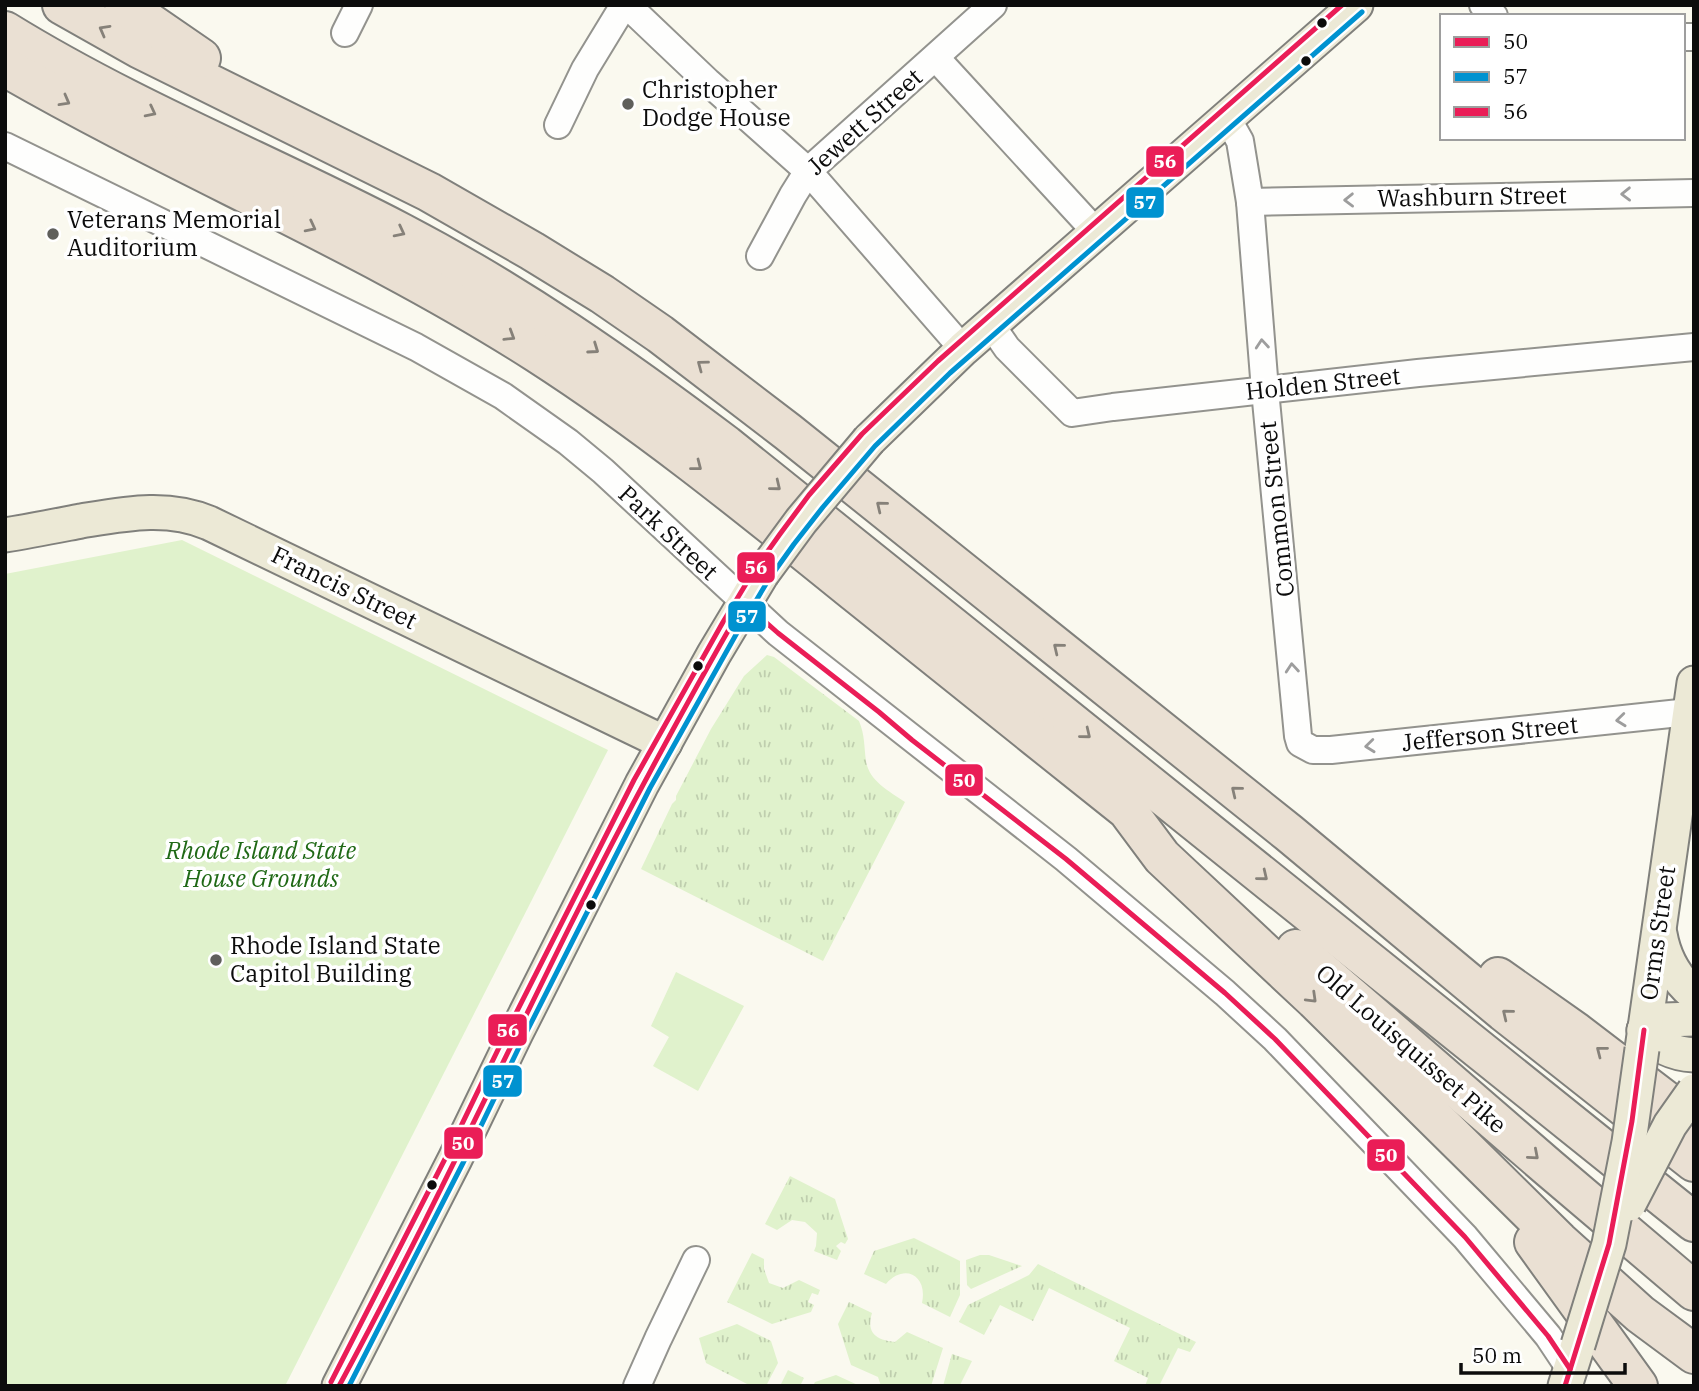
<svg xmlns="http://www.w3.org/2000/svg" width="1699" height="1391" viewBox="0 0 1699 1391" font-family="'IBM Plex Serif',serif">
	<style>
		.grass { fill: url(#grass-tufts) }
		.park { fill: #e0f2cc }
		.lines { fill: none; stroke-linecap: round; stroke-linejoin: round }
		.minor-casing { stroke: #93938e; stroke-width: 30 }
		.major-casing { stroke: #80807c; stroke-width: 37 }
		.highway-casing { stroke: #80807c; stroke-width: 42 }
		.minor { stroke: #fefefd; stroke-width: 26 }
		.major { stroke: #ece9d6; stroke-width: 33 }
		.highway { stroke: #eae0d3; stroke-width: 38 }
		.major-bridge-casing { stroke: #80807c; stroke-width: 37; stroke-linecap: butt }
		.major-bridge { stroke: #ece9d6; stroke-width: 33 }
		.bus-1-casing { stroke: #fff; stroke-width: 10 }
		.bus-2-casing { stroke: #fff; stroke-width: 10 }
		.bus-3-casing { stroke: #fff; stroke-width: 10 }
		.bus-1 { stroke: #ea1d57; stroke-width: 5 }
		.bus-2 { stroke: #0092d0; stroke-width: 5 }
		.bus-3 { stroke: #ea1d57; stroke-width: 5 }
		.oneway { stroke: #868179 }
		.oneway2 { stroke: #9d9d9d }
		.bus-dot { fill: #0c0c0c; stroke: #fff; stroke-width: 2.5 }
		.poi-dot { fill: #5f5f5b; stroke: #fff; stroke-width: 2.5 }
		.labels { text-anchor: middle; stroke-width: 7; stroke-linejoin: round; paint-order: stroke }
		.poi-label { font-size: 24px; fill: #0c0c0c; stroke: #fff; text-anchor: start }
		.street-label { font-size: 24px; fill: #0c0c0c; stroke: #fff }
		.park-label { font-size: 24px; font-style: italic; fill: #206916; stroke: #fff }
		.line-badge { stroke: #fff; stroke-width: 2.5 }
		.badge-label { font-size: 19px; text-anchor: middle; font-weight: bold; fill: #fff }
	</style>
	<defs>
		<pattern id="grass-tufts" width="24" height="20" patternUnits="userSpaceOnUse" patternTransform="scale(1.75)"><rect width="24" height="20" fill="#e0f2cc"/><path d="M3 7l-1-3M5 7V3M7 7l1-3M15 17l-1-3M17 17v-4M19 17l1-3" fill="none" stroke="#bfceae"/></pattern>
	</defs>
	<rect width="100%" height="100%" fill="#faf9ef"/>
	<!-- grass -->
	<g class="grass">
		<path d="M767,655L774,657L859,721C865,735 864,747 866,761C869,781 889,791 905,802L823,961L641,869L672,804L676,800V796L711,729L744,676Z"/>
		<polygon points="790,1176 835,1199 848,1239 845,1244 841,1242 836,1246 841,1251 837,1260 814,1251 816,1246 817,1233 805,1222 792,1220 777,1230 765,1224"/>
		<path d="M914,1238L960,1261V1295L950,1317L922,1303C928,1275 904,1263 886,1284L864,1274L874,1251Z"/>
		<polygon points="752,1253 764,1259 764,1269 769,1283 783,1288 799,1280 820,1290 818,1295 812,1293 808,1302 814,1305 811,1312 772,1324 727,1302"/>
		<polygon points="980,1255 989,1255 1022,1266 971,1289 967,1285 966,1260"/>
		<polygon points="1038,1264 1196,1342 1190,1352 1178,1348 1159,1386 1145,1386 1148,1378 1114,1361 1130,1328 1049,1288 1033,1321 1000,1305 984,1335 959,1322 968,1305 1029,1275"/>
		<path d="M849,1302L872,1313C866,1333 876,1340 895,1342L907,1332L943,1348L931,1386H881L878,1377L851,1365L838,1324Z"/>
		<polygon points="737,1324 771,1341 778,1363 766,1386 751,1386 706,1363 699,1338"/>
		<polygon points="952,1354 972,1361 960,1385 961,1386 943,1386"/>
		<polygon points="788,1370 804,1378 800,1386 780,1386"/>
		<polygon points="836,1375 860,1386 813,1386 815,1382"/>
	</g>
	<!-- park -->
	<g class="park">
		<polygon points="182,540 608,750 285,1386 5,1386 5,574"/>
		<polygon points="676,972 744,1006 698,1091 653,1066 669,1037 651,1026"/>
	</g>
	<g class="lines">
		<!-- minor casing -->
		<g class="minor-casing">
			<g id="minor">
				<polyline points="627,5 708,82 808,171 963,349"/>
				<polyline points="1483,5 1494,16"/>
				<polyline points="345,33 359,5"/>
				<polyline points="1683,37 1694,37"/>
				<polyline points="936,58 1096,232"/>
				<polyline points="1227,118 1240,141 1250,202 1265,390 1298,736 1300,743 1313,750 1331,750 1689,712"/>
				<polyline points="558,125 585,69 624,5"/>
				<polyline points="5,146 416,347 503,396 568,442 603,471 778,633 1066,859 1225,993 1275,1039 1465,1237 1548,1336 1570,1369"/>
				<polyline points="1250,202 1694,193"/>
				<polyline points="760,256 793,195 808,171 993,5"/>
				<polyline points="991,325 1007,348 1072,413 1113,407 1418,373 1694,347"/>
				<polyline points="637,1386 658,1339 696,1260"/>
			</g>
		</g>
		<!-- major casing -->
		<g class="major-casing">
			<g id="major">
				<polyline points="869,440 963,349 1356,5"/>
				<path d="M5,535C30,531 55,526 81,521C124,514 167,505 209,523L665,743"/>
				<path d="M1660,934C1664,957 1675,978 1694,994"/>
				<path d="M1644,1030C1656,1046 1674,1054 1694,1055"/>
				<polyline points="1644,1030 1664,1020 1694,1019"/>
				<polyline points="1642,1049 1694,683"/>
				<polyline points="339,1386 455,1159 516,1033 642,784 714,654 762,574"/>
				<polyline points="1565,1386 1578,1345"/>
			</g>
		</g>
		<!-- highway casing -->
		<g class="highway-casing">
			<g id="highway">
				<polyline points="62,5 140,49 429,192 532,251 602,294 660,334 788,432 1289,833 1504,1012 1694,1162"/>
				<polyline points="124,5 201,58"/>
				<path d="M5,31C133,110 270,164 402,233C517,293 623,367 726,445L1694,1222"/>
				<path d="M5,67C180,168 367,244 537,353C649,425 753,510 857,594C946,666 1037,738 1127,810L1162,857L1315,1000L1559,1241L1640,1314L1694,1354"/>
				<polyline points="1296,949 1549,1168 1694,1291"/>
				<polyline points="1498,977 1576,1032 1694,1122"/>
				<polyline points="1534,1242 1638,1386"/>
			</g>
		</g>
		<!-- minor -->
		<use href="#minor" class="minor"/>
		<!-- major -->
		<use href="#major" class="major"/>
		<!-- highway -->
		<use href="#highway" class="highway"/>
		<!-- major-bridge casing -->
		<g class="major-bridge-casing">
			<g id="major-bridge">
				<polyline points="762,574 801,521 869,440"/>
				<polyline points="1629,1204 1670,1125 1694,1091"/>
				<polyline points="1578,1345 1609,1244 1629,1142 1642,1049"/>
			</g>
		</g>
		<!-- major-bridge -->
		<use href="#major-bridge" class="major-bridge"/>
		<!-- bus-1 casing -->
		<g class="bus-1-casing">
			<g id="bus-1">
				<polyline points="744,603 778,633 879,712 912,740 1066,859 1225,993 1275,1039 1465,1237 1548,1336 1570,1369"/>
				<path d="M339,1386C421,1235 494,1079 570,926C625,816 683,709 744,603"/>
				<polyline points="1565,1386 1609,1244 1632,1121 1644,1030"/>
			</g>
		</g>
		<!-- bus-2 casing -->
		<g class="bus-2-casing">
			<polyline id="bus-2" points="349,1386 463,1163 524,1037 650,788 738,631 769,579 794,544 823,507 875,446 950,373 1362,12"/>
		</g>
		<!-- bus-3 casing -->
		<g class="bus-3-casing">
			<polyline id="bus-3" points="331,1382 447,1155 508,1029 634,780 723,622 755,569 780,534 809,495 862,434 938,361 1342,5"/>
		</g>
		<!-- bus-1 -->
		<use href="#bus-1" class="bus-1"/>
		<!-- bus-2 -->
		<use href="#bus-2" class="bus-2"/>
		<!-- bus-3 -->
		<use href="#bus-3" class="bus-3"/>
	</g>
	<!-- one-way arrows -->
	<defs><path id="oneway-chevron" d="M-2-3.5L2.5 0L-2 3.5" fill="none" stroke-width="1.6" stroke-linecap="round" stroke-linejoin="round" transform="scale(1.75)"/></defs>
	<g class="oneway">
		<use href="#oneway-chevron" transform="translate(104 30) rotate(-151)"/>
		<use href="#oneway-chevron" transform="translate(65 101) rotate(29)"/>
		<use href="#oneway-chevron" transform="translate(151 112) rotate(27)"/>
		<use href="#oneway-chevron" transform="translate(311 227) rotate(27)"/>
		<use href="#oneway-chevron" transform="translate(400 232) rotate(27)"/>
		<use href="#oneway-chevron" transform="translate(510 336) rotate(32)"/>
		<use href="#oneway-chevron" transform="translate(594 349) rotate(35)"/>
		<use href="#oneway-chevron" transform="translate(702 365) rotate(-143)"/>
		<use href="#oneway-chevron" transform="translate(697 466) rotate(38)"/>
		<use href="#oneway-chevron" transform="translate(776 486) rotate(39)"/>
		<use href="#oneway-chevron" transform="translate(881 506) rotate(-141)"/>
		<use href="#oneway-chevron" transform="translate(1058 648) rotate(-141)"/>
		<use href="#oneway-chevron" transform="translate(1086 734) rotate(39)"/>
		<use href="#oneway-chevron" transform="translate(1236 791) rotate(-141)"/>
		<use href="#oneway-chevron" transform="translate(1263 876) rotate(39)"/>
		<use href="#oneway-chevron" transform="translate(1312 998) rotate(44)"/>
		<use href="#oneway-chevron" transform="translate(1507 1014) rotate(-141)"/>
		<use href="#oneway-chevron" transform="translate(1601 1051) rotate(-142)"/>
		<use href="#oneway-chevron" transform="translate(1534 1155) rotate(41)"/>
	</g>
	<g class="oneway2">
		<use href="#oneway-chevron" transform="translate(1626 194) rotate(179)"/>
		<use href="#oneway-chevron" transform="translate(1349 200) rotate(179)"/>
		<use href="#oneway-chevron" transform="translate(1262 344) rotate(-95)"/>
		<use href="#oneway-chevron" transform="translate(1292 668) rotate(-95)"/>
		<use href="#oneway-chevron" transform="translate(1621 720) rotate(174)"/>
		<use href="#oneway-chevron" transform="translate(1370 746) rotate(174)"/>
	</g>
	<!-- markers -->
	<g class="bus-dot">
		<circle cx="1322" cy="23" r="6"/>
		<circle cx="1306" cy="61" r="6"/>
		<circle cx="698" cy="666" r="6"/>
		<circle cx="591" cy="905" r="6"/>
		<circle cx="432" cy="1185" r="6"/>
	</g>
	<g class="poi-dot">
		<circle cx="628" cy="104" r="7"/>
		<circle cx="53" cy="234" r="7"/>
		<circle cx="216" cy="960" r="7"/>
	</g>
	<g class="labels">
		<!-- poi labels -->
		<g class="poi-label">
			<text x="642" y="98">Christopher<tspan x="642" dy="28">Dodge House</tspan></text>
			<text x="67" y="228">Veterans Memorial<tspan x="67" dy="28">Auditorium</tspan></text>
			<text x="230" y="954">Rhode Island State<tspan x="230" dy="28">Capitol Building</tspan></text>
		</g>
		<!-- street labels -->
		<g class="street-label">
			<text transform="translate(865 122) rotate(-42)" y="8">Jewett Street</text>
			<text transform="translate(1472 197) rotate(-1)" y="8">Washburn Street</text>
			<text transform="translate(1323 384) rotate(-6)" y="8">Holden Street</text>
			<text transform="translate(1277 509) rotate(-96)" y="8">Common Street</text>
			<text transform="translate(668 533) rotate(43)" y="8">Park Street</text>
			<text transform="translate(344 588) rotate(26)" y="8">Francis Street</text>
			<text transform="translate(1490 734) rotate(-6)" y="8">Jefferson Street</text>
			<text transform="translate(1658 933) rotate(-82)" y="8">Orms Street</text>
			<text transform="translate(1411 1049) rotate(41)" y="8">Old Louisquisset Pike</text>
		</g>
		<!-- park labels -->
		<g class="park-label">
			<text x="261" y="859">Rhode Island State<tspan x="261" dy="28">House Grounds</tspan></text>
		</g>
	</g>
	<g class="line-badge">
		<rect x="1145" y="145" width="40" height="33" rx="7" fill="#ea1d57"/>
		<rect x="1125" y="186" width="40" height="33" rx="7" fill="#0092d0"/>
		<rect x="736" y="551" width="40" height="33" rx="7" fill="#ea1d57"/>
		<rect x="727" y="600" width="40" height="33" rx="7" fill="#0092d0"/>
		<rect x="944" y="763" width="40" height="34" rx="7" fill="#ea1d57"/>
		<rect x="487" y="1013" width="41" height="34" rx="7" fill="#ea1d57"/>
		<rect x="482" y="1064" width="41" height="34" rx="7" fill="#0092d0"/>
		<rect x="443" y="1126" width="41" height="34" rx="7" fill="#ea1d57"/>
		<rect x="1366" y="1138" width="40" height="34" rx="7" fill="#ea1d57"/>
	</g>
	<g class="badge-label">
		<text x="1165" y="168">56</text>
		<text x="1145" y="209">57</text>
		<text x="756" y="574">56</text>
		<text x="747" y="623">57</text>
		<text x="964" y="787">50</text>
		<text x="508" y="1037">56</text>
		<text x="503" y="1088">57</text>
		<text x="463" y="1150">50</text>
		<text x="1386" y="1162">50</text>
	</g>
	<!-- border -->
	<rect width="1699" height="1391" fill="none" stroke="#0c0c0c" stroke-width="14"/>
	<!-- legend -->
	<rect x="1440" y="14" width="245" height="126" fill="#ffffff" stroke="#9e9e9e" stroke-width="2"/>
	<rect x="1454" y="37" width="35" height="10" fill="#ea1d57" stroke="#9e9e9e" stroke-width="2"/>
	<text x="1503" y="49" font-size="21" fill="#0c0c0c">50</text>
	<rect x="1454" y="72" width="35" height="10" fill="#0092d0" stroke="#9e9e9e" stroke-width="2"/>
	<text x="1503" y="84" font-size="21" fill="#0c0c0c">57</text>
	<rect x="1454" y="107" width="35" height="10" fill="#ea1d57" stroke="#9e9e9e" stroke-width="2"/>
	<text x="1503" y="119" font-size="21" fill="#0c0c0c">56</text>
	<!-- scale -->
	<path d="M1461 1363v10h164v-10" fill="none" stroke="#0c0c0c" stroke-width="3.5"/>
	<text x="1472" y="1363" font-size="21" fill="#0c0c0c" stroke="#ffffff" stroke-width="5" paint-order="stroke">50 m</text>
</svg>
